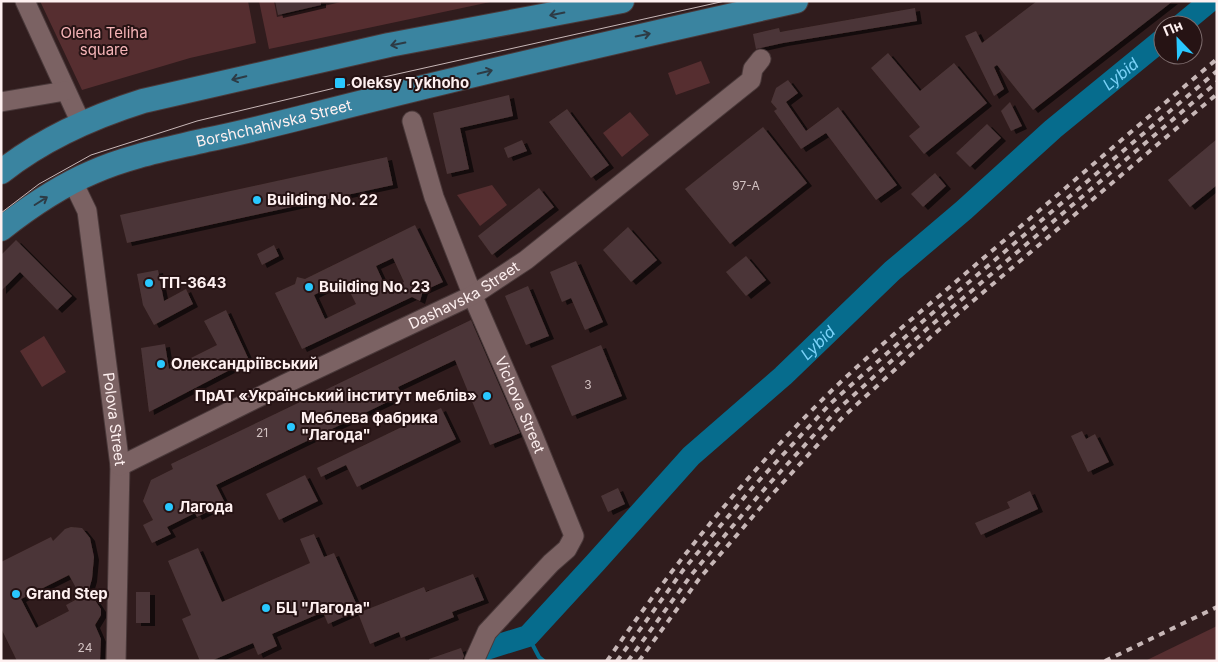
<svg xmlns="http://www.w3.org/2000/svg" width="1218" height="662" viewBox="0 0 1218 662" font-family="Inter,sans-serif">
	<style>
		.green { fill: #562e30 }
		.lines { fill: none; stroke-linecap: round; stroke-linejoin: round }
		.stream { stroke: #066c8d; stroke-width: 4 }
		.river { stroke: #066c8d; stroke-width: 22 }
		.building { fill: #4c3637; fill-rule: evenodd; filter: url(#shadow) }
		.minor-casing { stroke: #4a393a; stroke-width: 21 }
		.major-casing { stroke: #4a393a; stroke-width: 26 }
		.minor { stroke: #7b6263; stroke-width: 19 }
		.major { stroke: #3a84a0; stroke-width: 24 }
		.tram { stroke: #c7b7b7; stroke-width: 1 }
		.rail { stroke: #c7b7b7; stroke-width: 4; stroke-dasharray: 6 6; stroke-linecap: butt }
		.oneway { stroke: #2d3b45 }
		.poi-dot { fill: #29c8ff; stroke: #261314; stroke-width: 2 }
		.labels { text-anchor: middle; stroke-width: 4; stroke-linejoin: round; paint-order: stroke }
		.number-label { font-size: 12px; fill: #d2c2c2 }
		.park-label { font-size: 15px; fill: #f5b4b7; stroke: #261314 }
		.poi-label { font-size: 15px; font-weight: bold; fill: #fef0f0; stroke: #261314; text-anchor: start }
		.street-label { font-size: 15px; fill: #fef0f0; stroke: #261314 }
		.water-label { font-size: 16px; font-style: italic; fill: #7ad2f8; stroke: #261314 }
	</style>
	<defs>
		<filter id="shadow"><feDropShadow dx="5" dy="3" stdDeviation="0" flood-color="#0009"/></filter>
	</defs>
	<rect width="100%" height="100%" fill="#301c1d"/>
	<!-- green -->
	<g class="green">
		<polygon points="40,1 248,1 256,43 190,58 82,90"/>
		<polygon points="259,1 274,1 277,17 345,1 495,1 269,49"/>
		<polygon points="701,61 710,83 676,95 668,73"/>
		<polygon points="630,112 649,135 622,157 603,133"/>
		<polygon points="492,185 507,205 480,226 457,195"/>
		<polygon points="44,336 66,372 42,387 20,351"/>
		<polygon points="1217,626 1217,661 1147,660"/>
	</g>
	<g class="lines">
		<!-- stream -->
		<polyline class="stream" points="528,636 539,657 544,661"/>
		<!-- river -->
		<g class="river">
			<polyline points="1181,25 1210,1"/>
			<path id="s1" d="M483,650L528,636L596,562L691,456L783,376L892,271L964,210L1053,129L1163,39"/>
		</g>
	</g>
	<!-- building -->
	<g class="building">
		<polygon points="275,1 321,1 321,5 278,15"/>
		<polygon points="1037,1 1173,1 1033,110 997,65 994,67 1004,89 994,96 965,36 976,31 982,43"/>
		<polygon points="915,8 917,21 783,43 756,49 753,34 779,28 780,32"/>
		<polygon points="888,53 920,91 954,63 987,103 924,154 909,136 920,127 871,68"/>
		<polygon points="788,80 798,93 786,102 806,131 838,107 897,185 876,200 826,133 801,149 774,111 777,109 771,102 776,88"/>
		<polygon points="509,95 513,116 460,128 469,169 447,174 433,113"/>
		<polygon points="1010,102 1022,126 1011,131 1001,111"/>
		<polygon points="567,109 609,165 591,178 549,122"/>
		<polygon points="987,124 1001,138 970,167 956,153"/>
		<polygon points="763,127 807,183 730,244 685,189"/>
		<polygon points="1217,139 1217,185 1190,207 1168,180"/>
		<polygon points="522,140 527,151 508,158 504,148"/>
		<polygon points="387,157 393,185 127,243 120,215"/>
		<polygon points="935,173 946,186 923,207 911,194"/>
		<polygon points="539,188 554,207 492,255 478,236"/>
		<path d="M415,225L443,282L423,291L420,301L412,297L302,349L275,293L295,284L297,277L305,279ZM393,258L404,282L387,290L376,266ZM344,280L356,304L325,319L314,295Z"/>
		<polygon points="628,227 657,260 631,282 603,250"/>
		<polygon points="16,240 72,296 57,310 20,272 1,291 1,255"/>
		<polygon points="274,245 279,256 262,265 257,254"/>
		<polygon points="746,256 766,280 746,296 726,272"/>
		<polygon points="576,261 603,322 585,330 571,298 562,302 550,272"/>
		<polygon points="158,270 164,301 186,289 193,304 154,325 143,305 137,274"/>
		<polygon points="528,286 549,336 526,345 505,296"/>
		<polygon points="226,310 249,360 149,412 141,348 165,344 169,369 217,345 204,321"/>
		<polygon points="471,320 520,433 490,445 455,360 398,387 402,395 216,485 225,503 197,517 195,513 167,527 171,534 152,543 143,525 153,520 143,501 151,480 173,469 171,464"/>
		<polygon points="601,345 622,396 572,416 551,366"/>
		<polygon points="441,408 456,439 357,487 346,465 321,477 317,468"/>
		<polygon points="1082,431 1086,439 1095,434 1109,462 1088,472 1071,436"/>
		<polygon points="305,475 318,501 279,520 266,494"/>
		<polygon points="618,488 625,504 608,512 601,496"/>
		<polygon points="1030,491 1038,509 981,535 975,523 1010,508 1007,502"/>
		<path d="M71,527L82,528L90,538L94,557L92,579L87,596L95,600L101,609V615L95,625L101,639L100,661H17L1,628V562L51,537L53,541L65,529ZM69,575L81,597L66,605L69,611L36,628L21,599Z"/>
		<polygon points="314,534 324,557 334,553 359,610 328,624 323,612 272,634 277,646 258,655 253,643 211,661 200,661 182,619 191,615 168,561 198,548 222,602 310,563 300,539"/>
		<polygon points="473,574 484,600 452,612 454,617 401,638 399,632 370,644 358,613 424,587 426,592"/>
		<rect x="136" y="592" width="14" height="31"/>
		<polygon points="461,648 464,656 462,661 429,661 429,659"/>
	</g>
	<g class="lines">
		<!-- minor casing -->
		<g class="minor-casing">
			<g id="minor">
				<polyline points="25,1 81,123"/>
				<polyline points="1,102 65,91"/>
				<path id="s2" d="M412,121L434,197L474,299L533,435L574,536L567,549L551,563L487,632L474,661"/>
				<path id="s3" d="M73,182L87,211L120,466L116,661"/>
				<path id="s4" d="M120,466L285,384L473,295L526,260L751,80L753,69L761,59"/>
			</g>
		</g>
		<!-- major casing -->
		<g class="major-casing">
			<g id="major">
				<path d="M1,172C44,138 92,117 143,101L389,45L622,1"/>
				<path id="s5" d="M1,229C29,207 60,186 93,172C129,156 168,149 206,140C241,133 276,124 312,115C472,74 634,37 796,1"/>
			</g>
		</g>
		<!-- minor -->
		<use href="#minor" class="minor"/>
		<!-- major -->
		<use href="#major" class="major"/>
		<!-- tram -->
		<polyline class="tram" points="1,213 39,184 91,155 197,121 339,87 725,1"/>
		<!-- rail -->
		<g class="rail">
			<path d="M607,661C671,568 743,478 824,398C873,350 928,306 980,261C1059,194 1137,126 1217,59"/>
			<polyline points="617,661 684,569 753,487 830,404 922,322 1217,71"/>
			<polyline points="628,661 692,574 760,494 836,411 928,328 1217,82"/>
			<polyline points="639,661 699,579 767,500 843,417 934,334 1217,94"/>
			<polyline points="1105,661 1217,607"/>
		</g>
	</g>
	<!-- one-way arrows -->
	<defs><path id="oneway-shaft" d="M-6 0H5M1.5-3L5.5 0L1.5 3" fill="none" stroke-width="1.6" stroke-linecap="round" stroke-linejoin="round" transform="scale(1.25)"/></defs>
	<g class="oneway">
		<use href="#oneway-shaft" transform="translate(557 14) rotate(169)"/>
		<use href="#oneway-shaft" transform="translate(643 35) rotate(-12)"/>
		<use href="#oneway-shaft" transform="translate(398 44) rotate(169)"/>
		<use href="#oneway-shaft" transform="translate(485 72) rotate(-13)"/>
		<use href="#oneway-shaft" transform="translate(239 78) rotate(167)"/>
		<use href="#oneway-shaft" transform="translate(41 201) rotate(-32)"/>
	</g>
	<!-- markers -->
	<g class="poi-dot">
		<rect x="334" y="77" width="12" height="12" rx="2.5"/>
		<circle cx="257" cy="200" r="5"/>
		<circle cx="149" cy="283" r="5"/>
		<circle cx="309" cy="287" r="5"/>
		<circle cx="161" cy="364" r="5"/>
		<circle cx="487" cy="396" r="5"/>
		<circle cx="291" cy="427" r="5"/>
		<circle cx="169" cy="507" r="5"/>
		<circle cx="16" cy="594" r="5"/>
		<circle cx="266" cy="608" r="5"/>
	</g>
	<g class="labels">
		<!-- number labels -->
		<g class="number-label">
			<text x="746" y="190">97-А</text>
			<text x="588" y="389">3</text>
			<text x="262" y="437">21</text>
			<text x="85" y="652">24</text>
		</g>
		<!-- park labels -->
		<g class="park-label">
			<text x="104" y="38">Olena Teliha<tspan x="104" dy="17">square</tspan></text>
		</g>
		<!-- poi labels -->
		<g class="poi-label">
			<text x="351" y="88">Oleksy Tykhoho</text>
			<text x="267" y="205">Building No. 22</text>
			<text x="159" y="288">ТП-3643</text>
			<text x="319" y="292">Building No. 23</text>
			<text x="171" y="369">Олександріївський</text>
			<text x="477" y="401" text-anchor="end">ПрАТ «Український інститут меблів»</text>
			<text x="301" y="423">Меблева фабрика<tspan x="301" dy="17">"Лагода"</tspan></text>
			<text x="179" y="512">Лагода</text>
			<text x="26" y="599">Grand Step</text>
			<text x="276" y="613">БЦ "Лагода"</text>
		</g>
		<!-- street labels -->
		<g class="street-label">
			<text dy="5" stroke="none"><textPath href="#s5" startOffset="296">Borshchahivska Street</textPath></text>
			<text dy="5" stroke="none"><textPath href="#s4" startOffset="384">Dashavska Street</textPath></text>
			<text dy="5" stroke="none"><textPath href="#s2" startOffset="304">Vichova Street</textPath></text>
			<text dy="5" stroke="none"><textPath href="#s3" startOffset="242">Polova Street</textPath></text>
		</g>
		<!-- water labels -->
		<g class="water-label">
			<text dy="6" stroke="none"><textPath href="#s1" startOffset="865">Lybid</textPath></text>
			<text dy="6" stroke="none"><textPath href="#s1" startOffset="460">Lybid</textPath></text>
		</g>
	</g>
	<!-- border -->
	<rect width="1218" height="662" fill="none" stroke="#fef0f0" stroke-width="5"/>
	<!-- north arrow -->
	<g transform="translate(1178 40) rotate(337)"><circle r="24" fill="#261314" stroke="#7c6b6c"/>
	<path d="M0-4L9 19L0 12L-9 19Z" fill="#29c8ff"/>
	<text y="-8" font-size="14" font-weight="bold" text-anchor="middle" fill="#fef0f0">Пн</text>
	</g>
</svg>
